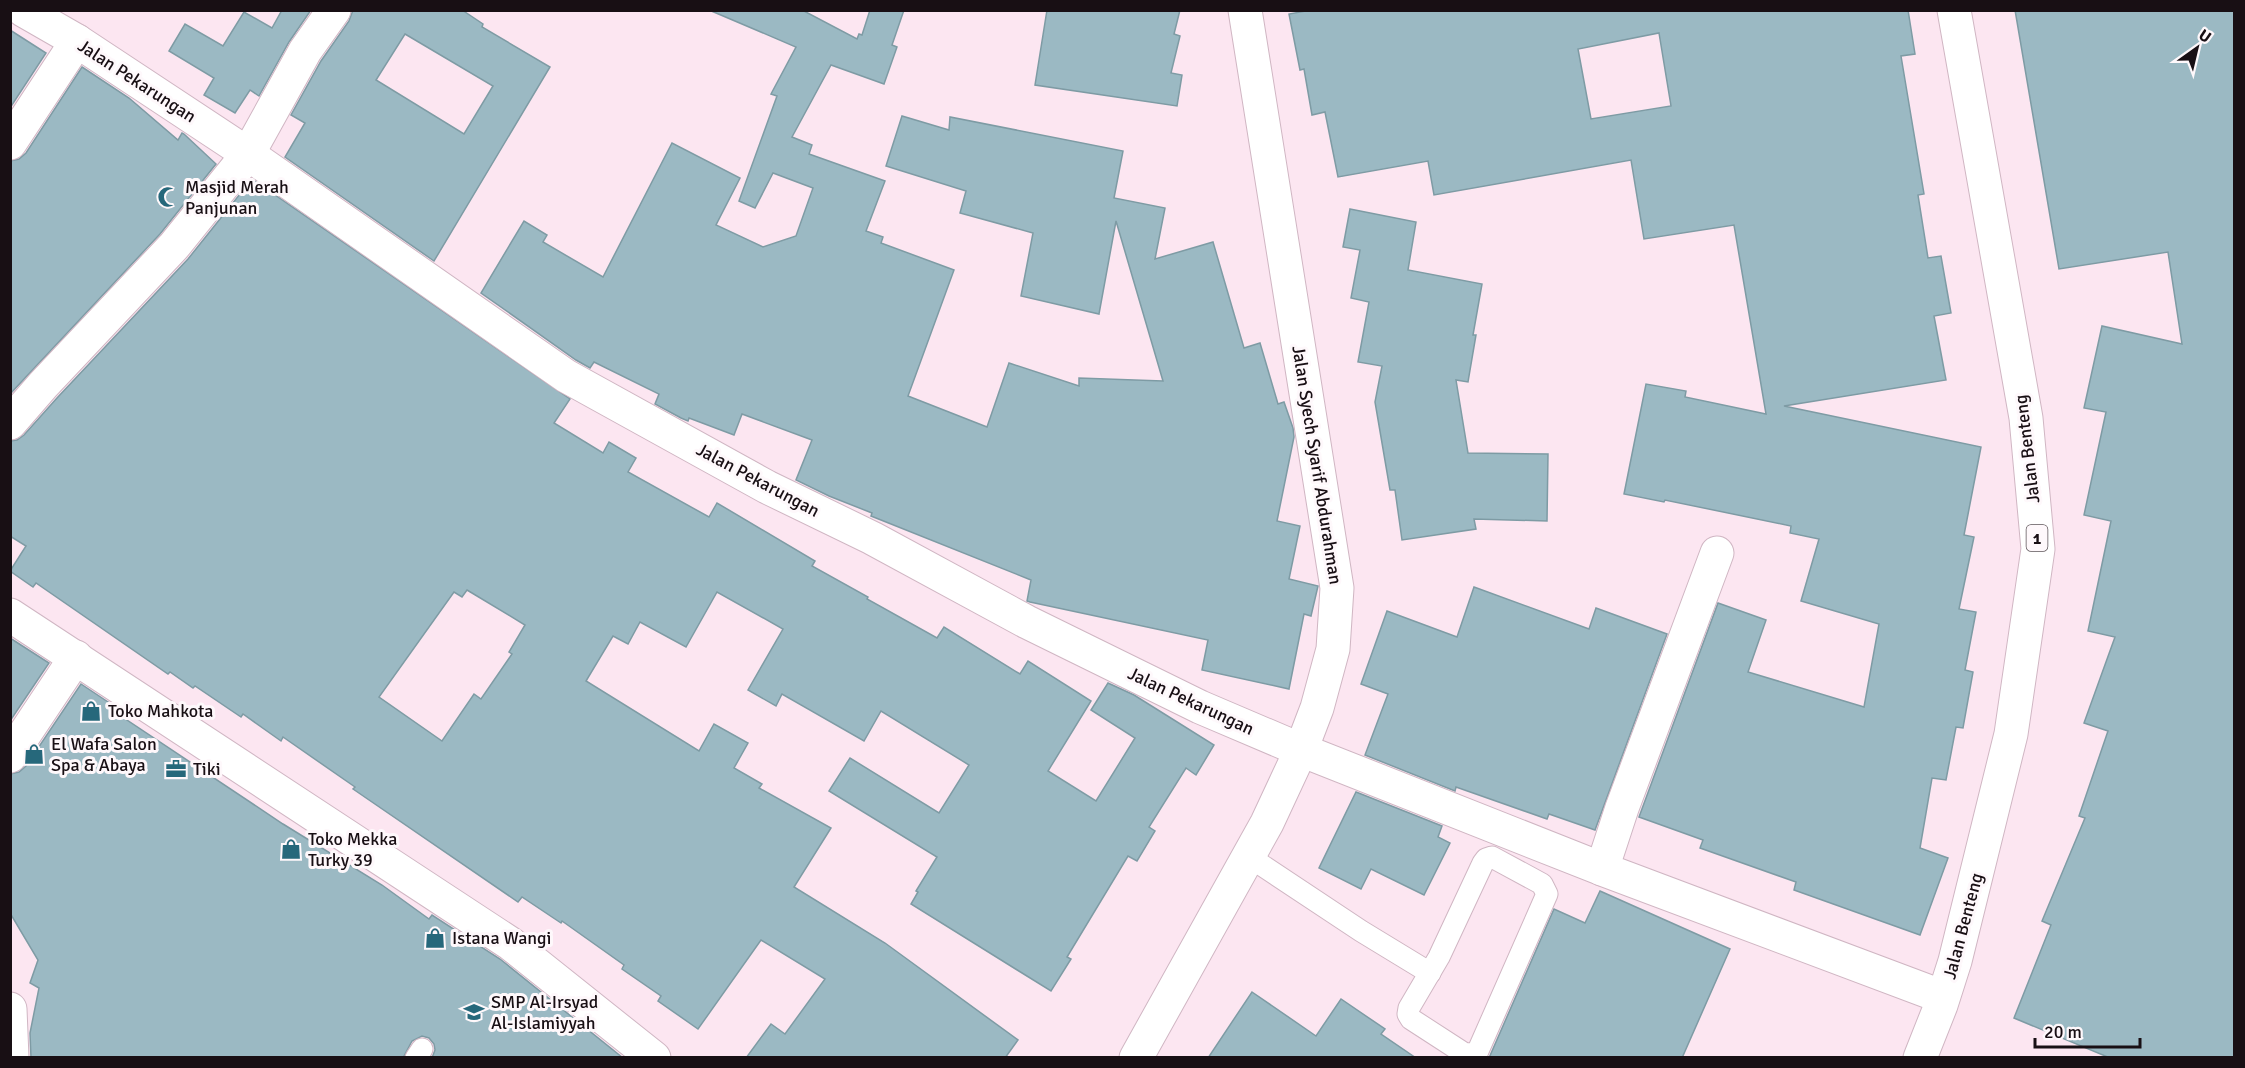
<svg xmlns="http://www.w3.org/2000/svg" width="2245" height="1068" viewBox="0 0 2245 1068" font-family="Signika,sans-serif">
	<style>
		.building { fill: #9bb9c3; stroke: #7e9ba4; stroke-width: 1.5; fill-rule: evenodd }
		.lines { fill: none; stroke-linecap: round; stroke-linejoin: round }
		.lane-casing { stroke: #d0b6c3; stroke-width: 23 }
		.street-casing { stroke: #d0b6c3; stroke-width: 35 }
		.secondary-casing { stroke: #d0b6c3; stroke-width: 35 }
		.highway-casing { stroke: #d0b6c3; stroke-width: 35 }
		.lane { stroke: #fff; stroke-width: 21 }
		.street { stroke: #fff; stroke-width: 33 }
		.secondary { stroke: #fff; stroke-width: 33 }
		.highway { stroke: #fff; stroke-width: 33 }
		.labels { text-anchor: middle; stroke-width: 6; stroke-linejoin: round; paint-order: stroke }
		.shield { fill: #fef8fb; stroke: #5d5559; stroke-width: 1.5 }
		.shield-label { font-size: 16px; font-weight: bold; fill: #180f14 }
		.street-label { font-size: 18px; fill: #180f14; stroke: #fef8fb }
		.poi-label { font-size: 18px; fill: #180f14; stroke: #fef8fb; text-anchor: start }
	</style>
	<rect width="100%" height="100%" fill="#fce6f1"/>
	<!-- building -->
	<g class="building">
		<polygon points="282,10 311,10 289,42 259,96 250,90 235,113 204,95 214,78 169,51 185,24 223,46 244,12 272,28"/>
		<path d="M353,10H462L483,24L482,27L550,67L434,261L285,157L305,123L291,115L321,61L349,21ZM405,34L493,86L464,134L376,80Z"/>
		<polygon points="709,10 804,11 857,39 859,34 862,35 870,10 904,10 892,45 897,47 884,84 831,65 792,137 812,145 809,154 885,181 866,231 883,237 881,243 954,270 908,396 987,427 1009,363 1079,386 1079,378 1163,381 1116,221 1099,314 1021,296 1033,233 960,213 966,191 886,166 902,116 949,130 950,117 1123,151 1114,198 1165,208 1155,259 1213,242 1244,348 1260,343 1278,404 1284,402 1293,428 1294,437 1277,521 1300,526 1289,579 1318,586 1311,616 1304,614 1289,689 1202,670 1208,640 1030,602 1027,601 1031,580 871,516 872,513 829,496 796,480 812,440 742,414 734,435 689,418 688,421 681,418 655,404 659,394 594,362 590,368 576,360 481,293 524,221 547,235 543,242 603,277 672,143 740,178 716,225 763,247 796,236 813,188 773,173 755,208 739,201 777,96 771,94 796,47"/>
		<polygon points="1047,10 1180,10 1174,34 1180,36 1171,73 1182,75 1177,106 1035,85"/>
		<path d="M1311,10H1908L1915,54L1901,56L1924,194L1918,195L1928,258L1941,256L1951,313L1934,316L1946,380L1784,406L1981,447L1964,535L1974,537L1959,609L1976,612L1965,670L1973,672L1963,728L1956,727L1946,780L1932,778L1920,848L1948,858L1920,935L1794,890L1796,882L1700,848L1703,840L1639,817L1718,603L1766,620L1748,672L1864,707L1879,624L1801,601L1819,539L1790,533L1791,526L1665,500L1664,502L1624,494L1646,384L1686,391L1685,397L1766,414L1734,225L1644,239L1631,160L1434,195L1428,161L1338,177L1325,112L1312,115L1304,69L1300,70L1289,14ZM1659,33L1671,106L1591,119L1578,49Z"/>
		<polygon points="2015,10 2235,10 2235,1058 2110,1058 2014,1018 2051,925 2042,921 2085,818 2079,816 2108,731 2084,723 2115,637 2088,631 2111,521 2084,515 2106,412 2084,408 2102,326 2182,344 2168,252 2059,269"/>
		<polygon points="10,30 46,53 10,108"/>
		<polygon points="82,67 129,98 178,140 182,133 184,134 216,164 160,234 10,394 10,161 19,159 26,153"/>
		<path d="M252,179L570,399L554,423L603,453L609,442L636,458L628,472L709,517L717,503L815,561L812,566L868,597L867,599L937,638L944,627L1020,674L1028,661L1091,701L1048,771L1096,801L1135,738L1091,710L1108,683L1134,695L1214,745L1196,775L1186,768L1149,827L1155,831L1137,861L1128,856L1067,957L1071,959L1051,991L911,904L918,892L916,891L937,857L829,791L850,758L939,813L969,765L881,711L864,741L782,694L776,706L748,690L783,629L717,592L686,647L640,622L628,644L613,636L586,681L699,751L714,724L748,743L734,768L762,784L759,788L831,828L794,887L885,943L1018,1040L1005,1058H746L771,1024L785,1034L825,979L761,940L698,1029L658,1001L661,996L622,969L624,965L562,921L561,923L522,897L518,902L353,789L355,787L283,737L281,741L243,714L241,717L195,686L193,688L170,672L168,674L36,583L33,587L10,571L26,546L10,536V441L17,440L24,435L57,398L188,259ZM467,590L525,625L509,652L512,654L481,699L474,694L442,741L379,697L454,592L462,597Z"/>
		<polygon points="1350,209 1416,222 1408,270 1482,284 1473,335 1476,335 1468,382 1456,380 1468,453 1548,454 1547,521 1474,519 1476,529 1402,540 1395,490 1390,490 1375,402 1382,366 1358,362 1369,302 1351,298 1360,250 1343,247"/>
		<polygon points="1474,587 1589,629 1596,608 1667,634 1595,830 1549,814 1547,819 1456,787 1455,791 1365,755 1388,694 1361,684 1387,611 1457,637"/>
		<polygon points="10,638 49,663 10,721"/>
		<polygon points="81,684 129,716 127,720 283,824 382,885 429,919 432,915 500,959 623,1058 432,1058 435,1050 434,1044 429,1038 422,1036 412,1041 403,1058 31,1058 30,1033 39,988 30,983 38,960 10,913 10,774 19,772 26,766"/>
		<polygon points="1356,792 1442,826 1438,837 1450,843 1424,895 1371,869 1361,889 1319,868"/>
		<polygon points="1600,891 1730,949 1682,1058 1489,1058 1554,909 1585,923"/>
		<polygon points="1252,992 1316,1036 1341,999 1385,1029 1381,1034 1416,1058 1208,1058"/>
	</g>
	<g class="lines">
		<!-- lane casing -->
		<g class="lane-casing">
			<g id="lane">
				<polyline points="1248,856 1361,931 1430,973"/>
				<polygon points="1492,857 1542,884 1547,894 1477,1053 1465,1054 1411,1019 1408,1014 1409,1008 1439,957 1483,863 1486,859"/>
				<polyline points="416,1058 422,1049"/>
			</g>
		</g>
		<!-- street casing -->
		<g class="street-casing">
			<g id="street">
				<polyline points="23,10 77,41 248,154 566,376 767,487 872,538 1027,622 1200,707 1301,750 1602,869"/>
				<polyline points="10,143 77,41"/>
				<polyline points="10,423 43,385 174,246 248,154 305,51 334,10"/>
				<polyline points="1717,553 1622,808 1602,869 1943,997"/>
				<polyline points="10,615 511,944 654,1058"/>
				<polyline points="10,756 76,657"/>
				<polyline points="10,1009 12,1058"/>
			</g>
		</g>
		<!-- secondary casing -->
		<g class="secondary-casing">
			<polyline id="secondary" points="1136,1058 1267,823 1301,750 1317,708 1333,649 1337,588 1245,10"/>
		</g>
		<!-- highway casing -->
		<g class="highway-casing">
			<polyline id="highway" points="1920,1058 1941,1005 1955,961 2011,734 2038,549 2026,418 1954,10"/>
		</g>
		<!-- lane -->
		<use href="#lane" class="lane"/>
		<!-- street -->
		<use href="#street" class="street"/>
		<!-- secondary -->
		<use href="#secondary" class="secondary"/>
		<!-- highway -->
		<use href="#highway" class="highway"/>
	</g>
	<!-- icons -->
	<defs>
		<g id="mosque-bare" transform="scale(1.62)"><path d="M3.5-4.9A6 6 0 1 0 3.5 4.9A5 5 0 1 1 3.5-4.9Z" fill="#26687b" stroke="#fef8fb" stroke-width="2.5" paint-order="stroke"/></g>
		<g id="shop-bare" transform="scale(1.62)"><path d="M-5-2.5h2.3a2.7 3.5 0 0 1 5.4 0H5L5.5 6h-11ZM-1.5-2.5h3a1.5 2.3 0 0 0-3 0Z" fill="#26687b" stroke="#fef8fb" stroke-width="2.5" paint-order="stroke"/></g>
		<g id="office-bare" transform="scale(1.62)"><path d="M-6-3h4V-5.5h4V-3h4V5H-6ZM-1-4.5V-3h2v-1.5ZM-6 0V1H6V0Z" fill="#26687b" stroke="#fef8fb" stroke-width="2.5" paint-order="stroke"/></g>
		<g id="school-bare" transform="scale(1.62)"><path d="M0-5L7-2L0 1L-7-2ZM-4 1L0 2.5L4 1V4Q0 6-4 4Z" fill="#26687b" stroke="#fef8fb" stroke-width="2.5" paint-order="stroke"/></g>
	</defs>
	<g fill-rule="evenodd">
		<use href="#mosque-bare" x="168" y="197"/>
		<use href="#shop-bare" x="91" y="711"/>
		<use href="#shop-bare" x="34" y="754"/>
		<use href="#office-bare" x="176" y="769"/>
		<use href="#shop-bare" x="291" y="849"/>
		<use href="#shop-bare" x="435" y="938"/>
		<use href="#school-bare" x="474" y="1012"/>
	</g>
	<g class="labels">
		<!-- shield labels -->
		<rect class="shield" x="2026.5" y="525" width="21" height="26" rx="4.5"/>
		<g class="shield-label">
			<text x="2037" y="544">1</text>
		</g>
		<!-- street labels -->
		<g class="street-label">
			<text transform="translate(137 81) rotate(33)" y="6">Jalan Pekarungan</text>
			<text transform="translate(2027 449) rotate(-97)" y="6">Jalan Benteng</text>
			<text transform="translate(1317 465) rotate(81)" y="6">Jalan Syech Syarif Abdurahman</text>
			<text transform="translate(758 480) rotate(28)" y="6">Jalan Pekarungan</text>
			<text transform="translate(1191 701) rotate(25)" y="6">Jalan Pekarungan</text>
			<text transform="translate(1963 926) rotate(-75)" y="6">Jalan Benteng</text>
		</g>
		<!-- poi labels -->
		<g class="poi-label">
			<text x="185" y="193">Masjid Merah<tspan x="185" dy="21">Panjunan</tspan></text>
			<text x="108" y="717">Toko Mahkota</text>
			<text x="51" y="750">El Wafa Salon<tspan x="51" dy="21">Spa &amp; Abaya</tspan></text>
			<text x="193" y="775">Tiki</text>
			<text x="308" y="845">Toko Mekka<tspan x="308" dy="21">Turky 39</tspan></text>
			<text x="452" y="944">Istana Wangi</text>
			<text x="491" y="1008">SMP Al-Irsyad<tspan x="491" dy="21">Al-Islamiyyah</tspan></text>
		</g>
	</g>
	<!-- border -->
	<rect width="2245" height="1068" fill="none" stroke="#180f14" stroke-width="24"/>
	<!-- north arrow -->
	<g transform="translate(2197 48) rotate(34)" stroke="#fef8fb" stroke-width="4.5" paint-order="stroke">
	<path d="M0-4.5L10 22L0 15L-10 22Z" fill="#180f14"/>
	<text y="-9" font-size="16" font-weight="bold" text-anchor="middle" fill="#180f14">U</text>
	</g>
	<!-- scale -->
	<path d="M2035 1038v9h105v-9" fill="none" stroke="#180f14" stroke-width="3"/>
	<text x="2044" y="1038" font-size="18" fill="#180f14" stroke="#fef8fb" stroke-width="4.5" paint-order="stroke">20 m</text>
</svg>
